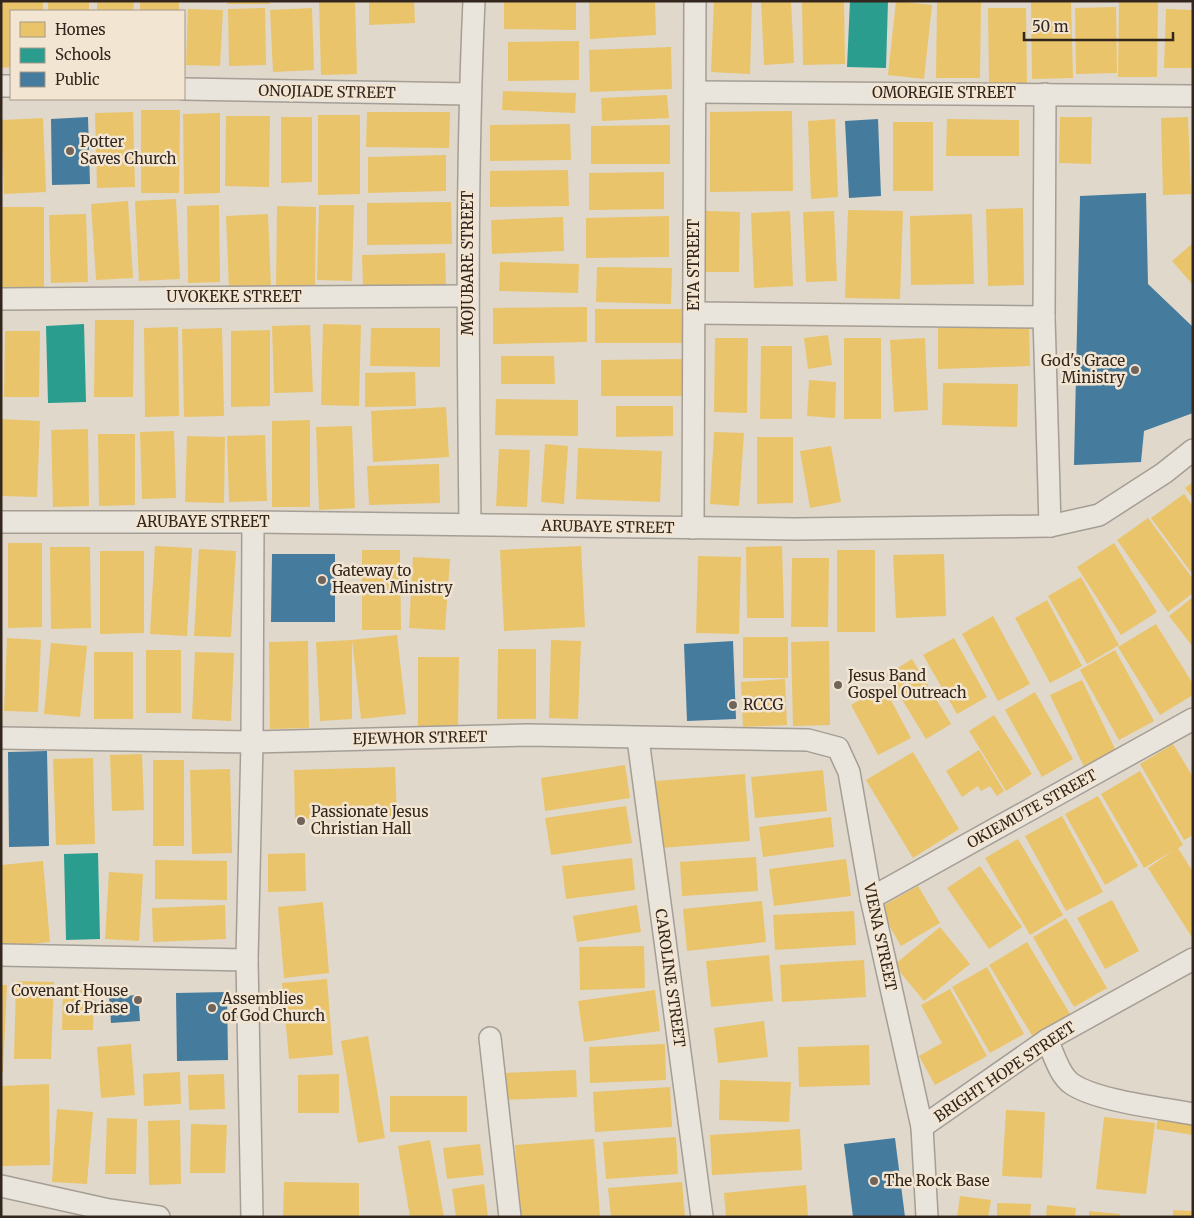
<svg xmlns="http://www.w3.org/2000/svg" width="1194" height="1218" viewBox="0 0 1194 1218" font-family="Merriweather,serif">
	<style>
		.homes { fill: #e9c46a }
		.schools { fill: #2a9d8f }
		.public { fill: #457b9d }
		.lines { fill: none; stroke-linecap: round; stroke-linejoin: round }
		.minor-casing { stroke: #a59e95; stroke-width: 24 }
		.minor { stroke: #e9e4dc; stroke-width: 21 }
		.poi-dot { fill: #70645b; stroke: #f2e5d1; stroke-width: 2 }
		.labels { text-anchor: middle; stroke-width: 5; stroke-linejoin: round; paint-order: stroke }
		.street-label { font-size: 15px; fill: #33261e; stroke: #f2e5d1 }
		.poi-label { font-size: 15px; fill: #33261e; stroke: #f2e5d1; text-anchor: start }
	</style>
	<rect width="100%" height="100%" fill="#e0d8cb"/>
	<!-- homes -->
	<g class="homes">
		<polygon points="1,1 43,1 43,11 11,11 11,67 1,68"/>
		<rect x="48" y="1" width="41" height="10"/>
		<polygon points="97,1 134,1 133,11 97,11"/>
		<rect x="140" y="1" width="39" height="10"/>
		<rect x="227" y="1" width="43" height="3"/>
		<polygon points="319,1 355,1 357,74 321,75"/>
		<polygon points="369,1 414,1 415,23 369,25"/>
		<polygon points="504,1 576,1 576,30 504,29"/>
		<polygon points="589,1 655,1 656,35 590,39"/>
		<polygon points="714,1 752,1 750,74 711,72"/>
		<polygon points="761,1 791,1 794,63 764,65"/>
		<polygon points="802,1 844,1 845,64 803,65"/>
		<polygon points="896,1 932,5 924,79 888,75"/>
		<polygon points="937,1 981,1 980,78 936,78"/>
		<polygon points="1031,1 1071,1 1073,78 1032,79"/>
		<polygon points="1119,1 1158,1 1157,77 1118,77"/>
		<polygon points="1116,7 1117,73 1076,74 1075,8"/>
		<polygon points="265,8 266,65 229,66 228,9"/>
		<polygon points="312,8 314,70 273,72 270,10"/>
		<polygon points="988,8 1026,8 1027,83 989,83"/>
		<polygon points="188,9 223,10 220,66 186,65"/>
		<polygon points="1166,9 1193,10 1193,68 1164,68"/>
		<polygon points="579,41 579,80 508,81 508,42"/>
		<polygon points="671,47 672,89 590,92 589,50"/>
		<polygon points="503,91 576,93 575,113 502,110"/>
		<polygon points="667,95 669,118 602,121 601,98"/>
		<polygon points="141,110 180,110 179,193 141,193"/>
		<polygon points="792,111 793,191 710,192 710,112"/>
		<polygon points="133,112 135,187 97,188 95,113"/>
		<polygon points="367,112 450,112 449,148 366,147"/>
		<polygon points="220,113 220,193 184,194 183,114"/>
		<polygon points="318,115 360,115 360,194 318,195"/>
		<polygon points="226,116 270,116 269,187 225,186"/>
		<polygon points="281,117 312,117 312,182 281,183"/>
		<polygon points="1060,117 1092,117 1091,164 1059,163"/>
		<polygon points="1188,117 1191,194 1163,195 1161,118"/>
		<polygon points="43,118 46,192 4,194 1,120"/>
		<polygon points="835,119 838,197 811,199 808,121"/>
		<polygon points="947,119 1019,120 1019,156 946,156"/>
		<rect x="893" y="122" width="40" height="69"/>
		<polygon points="570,124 571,160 490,161 490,125"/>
		<polygon points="670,125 670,164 591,164 591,126"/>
		<polygon points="446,155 446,191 368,193 368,157"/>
		<polygon points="568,170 569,206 490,207 490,171"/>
		<polygon points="664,172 664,209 589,210 589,173"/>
		<polygon points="176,199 180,279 139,281 135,201"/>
		<polygon points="128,201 133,278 96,280 91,204"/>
		<polygon points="451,202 452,244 367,245 367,203"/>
		<polygon points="219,205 220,282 188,283 187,206"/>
		<polygon points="319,205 354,205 352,281 317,280"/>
		<polygon points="277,206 316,207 315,287 276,286"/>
		<rect x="2" y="207" width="42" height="81"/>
		<polygon points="1023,208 1024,285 988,286 986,209"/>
		<polygon points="848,210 903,211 900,299 845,298"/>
		<polygon points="706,211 740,212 739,272 705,272"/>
		<polygon points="790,211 793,286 754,288 751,213"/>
		<polygon points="834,211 837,281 806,282 803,212"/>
		<polygon points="86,214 88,282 51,283 49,215"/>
		<polygon points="268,214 271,288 229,290 226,216"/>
		<polygon points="972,214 974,284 911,285 910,216"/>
		<polygon points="669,216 669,257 586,258 586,218"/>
		<polygon points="563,217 564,251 492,254 491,220"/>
		<polygon points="1193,243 1193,285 1172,261"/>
		<polygon points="445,253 446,285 363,287 362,255"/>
		<polygon points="500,262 579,264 578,293 499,291"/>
		<polygon points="597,267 672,268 671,304 596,302"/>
		<polygon points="587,307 587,342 493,344 493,308"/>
		<polygon points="595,309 683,309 682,343 595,343"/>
		<polygon points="95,320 134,320 133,397 94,397"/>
		<polygon points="323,324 361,325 359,406 321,405"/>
		<polygon points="310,325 313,392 274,393 272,326"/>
		<polygon points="1029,325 1030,366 938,369 938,328"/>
		<polygon points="178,327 179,416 145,417 144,328"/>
		<polygon points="222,328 224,416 184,417 182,329"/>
		<polygon points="371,328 440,328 440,367 370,366"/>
		<polygon points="270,330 270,406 231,407 231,331"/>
		<polygon points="5,331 40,331 39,397 4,397"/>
		<polygon points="828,335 832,365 808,369 804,338"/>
		<polygon points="715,338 748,338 747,413 714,412"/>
		<rect x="844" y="338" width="37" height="81"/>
		<polygon points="925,338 928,410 894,412 890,340"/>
		<polygon points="761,346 792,346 792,419 760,419"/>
		<polygon points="501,356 554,356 555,384 501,384"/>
		<polygon points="683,359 684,396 601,396 601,360"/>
		<polygon points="415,372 416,406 365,407 365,373"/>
		<polygon points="809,380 836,382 835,418 807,416"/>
		<polygon points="943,383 1018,384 1017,427 942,425"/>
		<polygon points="496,399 578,400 578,436 495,435"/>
		<polygon points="616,406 673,406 673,436 616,437"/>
		<polygon points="446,407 449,457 373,462 371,411"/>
		<polygon points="1,419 40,421 37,497 1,496"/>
		<polygon points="310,420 310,507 272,507 272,421"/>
		<polygon points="352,426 355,508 319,510 316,427"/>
		<polygon points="88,429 89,506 53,507 51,430"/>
		<polygon points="174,431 176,498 142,499 140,432"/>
		<polygon points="714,432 744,433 739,506 710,504"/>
		<polygon points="98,434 135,434 135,505 99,506"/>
		<polygon points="265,435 267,501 229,502 227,436"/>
		<polygon points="187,436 225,437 224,503 185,502"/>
		<polygon points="757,437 793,437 793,503 757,504"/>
		<polygon points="545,444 568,446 564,504 541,502"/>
		<polygon points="831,446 841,502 810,508 800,451"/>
		<polygon points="578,448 662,451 660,502 576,499"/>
		<polygon points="499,449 530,450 527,507 496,506"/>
		<polygon points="439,464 440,503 369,505 367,466"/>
		<polygon points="1193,482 1193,498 1185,488"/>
		<polygon points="1184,494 1193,506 1193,575 1151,518"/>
		<polygon points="1148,518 1193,579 1193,593 1168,612 1117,540"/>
		<polygon points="8,543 42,543 42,627 8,628"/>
		<polygon points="1114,543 1157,612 1121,635 1077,567"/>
		<polygon points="155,546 192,548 187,636 150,634"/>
		<polygon points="581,546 585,627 504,631 500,550"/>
		<polygon points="782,546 784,618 747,618 746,547"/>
		<polygon points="50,547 90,547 91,628 51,629"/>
		<polygon points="199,549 236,551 231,637 194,636"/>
		<polygon points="362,550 400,550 401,630 362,630"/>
		<rect x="837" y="550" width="38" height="82"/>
		<polygon points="100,551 144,551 144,633 100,634"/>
		<polygon points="944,554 946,616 896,618 893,555"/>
		<polygon points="698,556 741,557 739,634 696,633"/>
		<polygon points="413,557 450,559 445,630 409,628"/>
		<polygon points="792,558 829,558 828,627 791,627"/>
		<polygon points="1081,577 1119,645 1087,664 1048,596"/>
		<polygon points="1193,597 1193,647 1169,616"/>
		<polygon points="1047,600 1082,666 1050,683 1015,618"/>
		<polygon points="993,616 1030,684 998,701 962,634"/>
		<polygon points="1156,624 1193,684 1193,695 1160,715 1118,647"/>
		<polygon points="397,635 406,714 361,719 352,640"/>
		<rect x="743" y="637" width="45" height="41"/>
		<polygon points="7,638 41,640 38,712 4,711"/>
		<polygon points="954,638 987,697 957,714 923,655"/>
		<polygon points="352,640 352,719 320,721 316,642"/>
		<polygon points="551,640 581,641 578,719 549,718"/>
		<polygon points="308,641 309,728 270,729 269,642"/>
		<polygon points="829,641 830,725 793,726 791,642"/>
		<polygon points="51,643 87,646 80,717 44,714"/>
		<polygon points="498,649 536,649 536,719 497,719"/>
		<rect x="146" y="650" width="35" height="63"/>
		<polygon points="1115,650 1154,721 1119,740 1080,670"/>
		<rect x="94" y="652" width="39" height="67"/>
		<polygon points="195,652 234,653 231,721 192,719"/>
		<polygon points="418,657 459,657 458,727 418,727"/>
		<polygon points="912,659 951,724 926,739 887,675"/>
		<polygon points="785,679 787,725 743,727 741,682"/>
		<polygon points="1082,680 1116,751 1084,767 1050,695"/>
		<polygon points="884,687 911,738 878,755 851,705"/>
		<polygon points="1035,692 1073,759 1042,777 1005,710"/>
		<polygon points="994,715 1032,774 1006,791 969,731"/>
		<polygon points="1173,744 1193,777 1193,835 1184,840 1140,764"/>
		<polygon points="979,750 1004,791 997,796 990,786 981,791 978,786 962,797 946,771"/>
		<polygon points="913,752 959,829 913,858 866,780"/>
		<polygon points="142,754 144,810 112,811 110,755"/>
		<polygon points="93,758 95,844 56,845 53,759"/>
		<rect x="153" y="760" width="31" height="86"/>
		<polygon points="625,765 630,798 545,811 541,778"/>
		<polygon points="395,767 397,816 295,819 294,770"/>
		<polygon points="230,769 232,853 192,854 190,770"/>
		<polygon points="823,770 827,811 755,818 751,777"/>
		<polygon points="1140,771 1183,845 1178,848 1193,872 1193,939 1148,868 1174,850 1144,868 1101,794"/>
		<polygon points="745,774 750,841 661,848 656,781"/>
		<polygon points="1098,796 1138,866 1105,885 1065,814"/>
		<polygon points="626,806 632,843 551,855 545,818"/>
		<polygon points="1062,816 1103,892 1066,911 1025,836"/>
		<polygon points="831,817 834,847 763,857 759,827"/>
		<polygon points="1018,839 1063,915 1030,935 985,858"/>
		<polygon points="305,853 306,891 268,892 268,854"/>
		<polygon points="756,857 758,891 682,896 680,862"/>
		<polygon points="632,858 635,890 566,899 562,866"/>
		<polygon points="846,859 851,896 774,906 769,869"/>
		<polygon points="155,860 227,861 227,900 155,899"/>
		<polygon points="43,861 50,942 1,947 1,865"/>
		<polygon points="980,866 1022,927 989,949 947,888"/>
		<polygon points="109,872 143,874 139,941 105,939"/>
		<polygon points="918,886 940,923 901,946 879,908"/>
		<polygon points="1112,900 1139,951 1105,969 1077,918"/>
		<polygon points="762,901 766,942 687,951 683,909"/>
		<polygon points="323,902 329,973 284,978 278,907"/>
		<polygon points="225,905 226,939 153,942 152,908"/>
		<polygon points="637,905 641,932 577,942 573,916"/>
		<polygon points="854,911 856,945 775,950 773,915"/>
		<polygon points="1066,918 1107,988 1074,1007 1033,937"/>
		<polygon points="940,927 970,964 924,1001 894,965"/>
		<polygon points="1027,942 1070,1014 1033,1037 989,965"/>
		<polygon points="644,946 645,988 580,990 579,947"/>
		<polygon points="769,955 773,1001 711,1007 706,961"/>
		<polygon points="864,960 866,997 782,1002 780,965"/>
		<polygon points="987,967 1024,1034 990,1053 952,987"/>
		<polygon points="327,979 333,1055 289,1059 282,983"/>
		<polygon points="16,981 54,982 51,1059 14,1059"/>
		<polygon points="1,985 7,985 3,1072 1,1072"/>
		<polygon points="63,988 94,988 93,1030 62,1030"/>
		<polygon points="950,989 987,1056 935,1085 919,1056 942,1043 921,1005"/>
		<polygon points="655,990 660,1031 584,1042 578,1001"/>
		<polygon points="764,1021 768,1057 718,1063 714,1028"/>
		<polygon points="368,1036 385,1138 358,1143 341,1041"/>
		<polygon points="131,1044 135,1095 101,1098 97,1047"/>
		<polygon points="665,1044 666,1080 590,1083 589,1047"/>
		<polygon points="869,1045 870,1085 799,1087 798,1047"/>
		<polygon points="576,1070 577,1097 504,1100 503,1073"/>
		<polygon points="180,1072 181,1104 144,1106 143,1074"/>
		<polygon points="224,1074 225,1109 189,1110 188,1075"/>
		<polygon points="339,1074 339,1113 298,1113 298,1075"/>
		<polygon points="720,1080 791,1082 789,1122 719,1120"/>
		<polygon points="49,1084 50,1165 1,1166 1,1086"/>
		<polygon points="670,1087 672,1127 595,1132 593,1092"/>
		<rect x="390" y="1096" width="77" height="36"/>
		<polygon points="57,1109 93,1112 87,1184 52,1182"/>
		<polygon points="1006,1110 1045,1112 1042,1178 1002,1176"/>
		<polygon points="1159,1113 1193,1119 1193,1135 1156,1129"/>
		<polygon points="1104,1117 1155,1123 1146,1194 1096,1189"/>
		<polygon points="107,1118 137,1119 136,1174 105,1174"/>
		<polygon points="180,1120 181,1184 149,1185 148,1121"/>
		<polygon points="191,1124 227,1125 225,1173 190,1173"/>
		<polygon points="800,1129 802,1170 712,1175 710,1135"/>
		<polygon points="676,1137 678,1174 606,1179 603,1142"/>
		<polygon points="594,1139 600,1217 520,1217 515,1145"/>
		<polygon points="430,1140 444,1217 410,1217 398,1146"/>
		<polygon points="480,1144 484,1175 447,1179 443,1148"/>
		<polygon points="284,1182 359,1183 359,1217 283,1217"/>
		<polygon points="682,1182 685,1217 611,1217 608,1188"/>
		<polygon points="484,1184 488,1217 456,1217 452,1189"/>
		<polygon points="806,1185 808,1217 726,1217 724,1193"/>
		<polygon points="960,1196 991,1200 988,1217 957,1217"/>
		<polygon points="997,1203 1031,1204 1030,1217 997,1217"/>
		<polygon points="1047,1205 1076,1208 1075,1217 1046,1217"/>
		<polygon points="1173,1210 1193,1211 1193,1217 1173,1217"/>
		<polygon points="1089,1211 1120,1214 1119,1217 1089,1217"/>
	</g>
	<!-- schools -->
	<g class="schools">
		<polygon points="850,1 888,1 886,68 847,67"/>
		<polygon points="84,324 86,402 48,403 46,326"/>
		<polygon points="98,853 100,939 66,940 64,854"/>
	</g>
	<!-- public -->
	<g class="public">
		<polygon points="88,117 90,184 52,185 51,119"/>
		<polygon points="878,119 881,196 849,198 845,121"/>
		<polygon points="1146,193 1148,284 1193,327 1193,413 1144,431 1141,462 1074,465 1080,196"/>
		<polygon points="272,554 335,554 335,622 271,622"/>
		<polygon points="733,641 736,719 687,721 684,644"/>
		<polygon points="47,751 49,846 9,847 8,752"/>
		<polygon points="227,992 228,1060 177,1061 176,993"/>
		<polygon points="138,995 140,1021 111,1023 109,997"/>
		<polygon points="895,1138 905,1217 853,1217 844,1144"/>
	</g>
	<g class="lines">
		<!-- minor casing -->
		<g class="minor-casing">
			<g id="minor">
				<polyline points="1,86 11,86"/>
				<polyline points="184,89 470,94"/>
				<polyline points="695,92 1193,96"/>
				<polyline points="1045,94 1044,317 1050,526"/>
				<polyline points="1,299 468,296"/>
				<polyline points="694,313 1044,317"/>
				<polyline points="1,522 253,522 794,529 1050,526 1099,515 1164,473 1193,450"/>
				<path d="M470,524C468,350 466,176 474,1"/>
				<polyline points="693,528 695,1"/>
				<polyline points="1,738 252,742 528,735 808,740 838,748 849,772 871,898 922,1127"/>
				<polyline points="638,739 702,1217"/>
				<polyline points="871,898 1193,719"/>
				<polyline points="1,955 247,960"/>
				<polyline points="490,1038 510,1217"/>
				<path d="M1047,1040C1054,1054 1059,1075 1072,1084C1097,1101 1162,1108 1193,1114"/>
				<polyline points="1,1186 109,1210 159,1217"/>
				<polyline points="252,1217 247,960 252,742 253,522"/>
				<polyline points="927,1217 922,1127 1047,1040 1193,959"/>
			</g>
		</g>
		<!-- minor -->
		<use href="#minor" class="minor"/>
	</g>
	<!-- markers -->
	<g class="poi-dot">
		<circle cx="70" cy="151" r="5"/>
		<circle cx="1135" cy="370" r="5"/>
		<circle cx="322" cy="580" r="5"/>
		<circle cx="838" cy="685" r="5"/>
		<circle cx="733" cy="705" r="5"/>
		<circle cx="301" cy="821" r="5"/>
		<circle cx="138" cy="1000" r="5"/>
		<circle cx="212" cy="1008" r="5"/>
		<circle cx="874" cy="1181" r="5"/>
	</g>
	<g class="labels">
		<!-- street labels -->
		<g class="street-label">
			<text transform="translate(327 92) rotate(1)" y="5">ONOJIADE STREET</text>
			<text x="944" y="98">OMOREGIE STREET</text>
			<text transform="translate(468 263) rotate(-90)" y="5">MOJUBARE STREET</text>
			<text transform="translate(694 265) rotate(-90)" y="5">ETA STREET</text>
			<text x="234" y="302">UVOKEKE STREET</text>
			<text x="203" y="527">ARUBAYE STREET</text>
			<text transform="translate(608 527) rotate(1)" y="5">ARUBAYE STREET</text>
			<text transform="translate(420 738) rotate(-1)" y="5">EJEWHOR STREET</text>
			<text transform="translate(1032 809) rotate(-29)" y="5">OKIEMUTE STREET</text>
			<text transform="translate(880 937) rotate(78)" y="5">VIENA STREET</text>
			<text transform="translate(670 978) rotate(82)" y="5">CAROLINE STREET</text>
			<text transform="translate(1005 1072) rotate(-34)" y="5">BRIGHT HOPE STREET</text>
		</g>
		<!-- poi labels -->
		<g class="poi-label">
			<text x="80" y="147">Potter<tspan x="80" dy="17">Saves Church</tspan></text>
			<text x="1125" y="366" text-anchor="end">God's Grace<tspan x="1125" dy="17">Ministry</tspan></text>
			<text x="332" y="576">Gateway to<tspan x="332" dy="17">Heaven Ministry</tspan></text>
			<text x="848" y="681">Jesus Band<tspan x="848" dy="17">Gospel Outreach</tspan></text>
			<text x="743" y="710">RCCG</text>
			<text x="311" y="817">Passionate Jesus<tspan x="311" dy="17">Christian Hall</tspan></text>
			<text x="128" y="996" text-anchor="end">Covenant House<tspan x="128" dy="17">of Priase</tspan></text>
			<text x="222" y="1004">Assemblies<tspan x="222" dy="17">of God Church</tspan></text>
			<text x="884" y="1186">The Rock Base</text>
		</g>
	</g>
	<!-- border -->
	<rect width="1194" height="1218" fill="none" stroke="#33261e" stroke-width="5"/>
	<!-- legend -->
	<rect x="10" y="10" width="175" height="90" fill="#f2e5d1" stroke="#a69989"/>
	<rect x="20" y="22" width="25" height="15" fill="#e9c46a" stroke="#a69989"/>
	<text x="55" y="35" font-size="15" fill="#33261e">Homes</text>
	<rect x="20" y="48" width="25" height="15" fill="#2a9d8f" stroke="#a69989"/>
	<text x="55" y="60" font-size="15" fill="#33261e">Schools</text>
	<rect x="20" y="72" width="25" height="15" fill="#457b9d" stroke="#a69989"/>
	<text x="55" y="85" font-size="15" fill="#33261e">Public</text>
	<!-- scale -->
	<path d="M1024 32v8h149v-8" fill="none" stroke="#33261e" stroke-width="2.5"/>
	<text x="1032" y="32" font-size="15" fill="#33261e" stroke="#f2e5d1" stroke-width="4" paint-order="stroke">50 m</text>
</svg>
